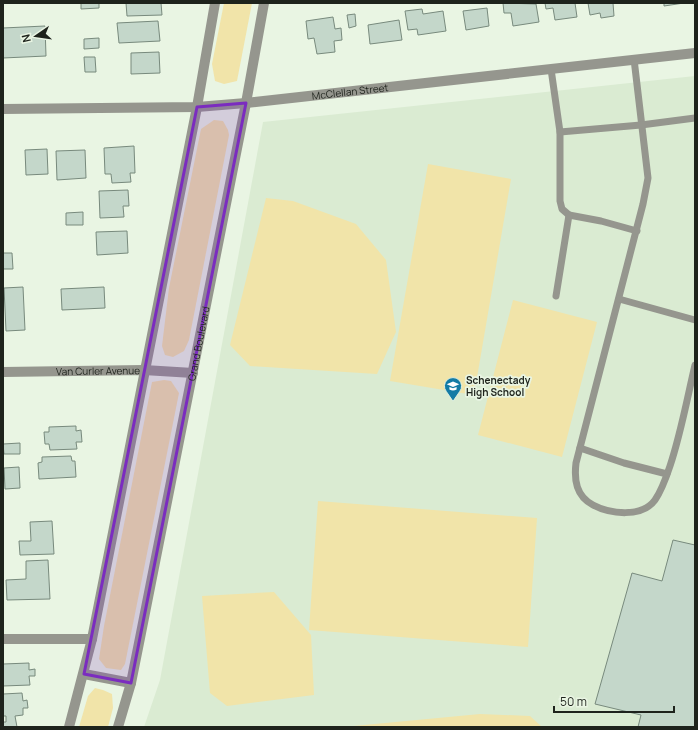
<svg xmlns="http://www.w3.org/2000/svg" width="698" height="730" viewBox="0 0 698 730" font-family="Manrope,sans-serif">
	<style>
		.built { fill: #daebd2 }
		.green { fill: #f1e4a9 }
		.building { fill: #c4d7ca; stroke: #788a7d }
		.lines { fill: none; stroke-linecap: round; stroke-linejoin: round }
		.service { stroke: #95968e; stroke-width: 7 }
		.minor { stroke: #95968e; stroke-width: 10 }
		.tertiary { stroke: #95968e; stroke-width: 10 }
		.marked { fill: #7b2cbf; fill-opacity: 0.2; stroke: #7b2cbf; stroke-width: 3; stroke-linejoin: round }
		.labels { text-anchor: middle; stroke-width: 3.5; stroke-linejoin: round; paint-order: stroke }
		.street-label { font-size: 10px; fill: #1e231c; stroke: #e9f5e3 }
		.poi-label { font-size: 10px; font-weight: bold; fill: #1e231c; stroke: #e9f5e3; text-anchor: start }
	</style>
	<rect width="100%" height="100%" fill="#e9f5e3"/>
	<!-- built -->
	<polygon class="built" points="695,76 695,727 144,727 160,680 263,122"/>
	<!-- green -->
	<g class="green">
		<polygon points="224,3 252,3 237,81 224,84 215,81 212,64"/>
		<polygon points="214,120 223,121 228,130 229,135 189,340 184,351 173,357 165,355 162,346 169,288 201,129"/>
		<polygon points="428,164 511,179 474,395 390,381"/>
		<polygon points="266,198 293,201 356,224 386,260 396,332 377,374 250,366 230,345"/>
		<polygon points="513,300 597,322 562,457 478,435"/>
		<polygon points="164,380 171,381 179,393 125,664 121,670 106,668 99,659 104,626 152,382"/>
		<polygon points="318,501 537,518 528,647 309,630"/>
		<polygon points="274,592 311,635 314,695 227,706 210,693 202,596"/>
		<polygon points="95,688 103,690 112,694 113,708 108,727 79,727 88,696"/>
		<polygon points="480,714 530,716 542,727 343,727"/>
	</g>
	<!-- building -->
	<g class="building">
		<polygon points="81,3 99,3 99,8 81,9"/>
		<polygon points="126,3 161,3 162,15 127,16"/>
		<polygon points="503,3 536,4 539,22 513,26 511,13 504,13"/>
		<polygon points="545,3 575,3 577,17 555,20 553,8 546,9"/>
		<polygon points="588,3 613,3 614,16 601,18 600,13 590,15"/>
		<polygon points="664,3 684,3 664,6"/>
		<polygon points="487,8 489,26 466,30 463,11"/>
		<polygon points="422,9 423,14 443,11 446,31 418,35 417,29 408,30 405,11"/>
		<polygon points="355,14 356,26 349,28 347,15"/>
		<polygon points="333,17 335,29 341,28 342,40 334,41 335,52 317,54 314,38 308,39 306,21"/>
		<polygon points="399,20 402,40 370,44 368,25"/>
		<polygon points="158,21 160,41 119,43 117,23"/>
		<polygon points="45,26 46,56 3,58 3,28"/>
		<polygon points="99,38 99,48 84,49 84,39"/>
		<polygon points="159,52 160,73 131,74 131,53"/>
		<polygon points="84,57 95,57 96,72 85,72"/>
		<polygon points="134,146 135,173 130,173 131,182 112,183 111,174 105,174 104,148"/>
		<polygon points="47,149 48,174 26,175 25,150"/>
		<polygon points="85,150 86,178 57,180 56,151"/>
		<polygon points="128,190 129,206 123,206 124,217 100,218 99,191"/>
		<polygon points="83,212 83,225 66,225 66,213"/>
		<polygon points="127,231 128,253 97,255 96,232"/>
		<polygon points="3,253 12,253 13,269 3,269"/>
		<polygon points="23,287 25,330 6,331 4,288"/>
		<polygon points="104,287 105,308 62,310 61,289"/>
		<polygon points="76,426 76,431 81,430 82,442 76,442 77,449 50,450 49,444 45,444 44,432 49,432 49,427"/>
		<polygon points="20,443 20,454 4,454 3,444"/>
		<polygon points="71,456 72,461 75,461 76,477 39,479 38,463 42,462 42,457"/>
		<polygon points="19,467 20,488 5,489 4,468"/>
		<polygon points="52,521 54,554 20,555 19,541 31,541 30,522"/>
		<polygon points="673,540 695,545 695,727 638,727 641,715 595,704 632,573 662,581"/>
		<polygon points="48,560 50,599 7,600 6,580 26,579 26,561"/>
		<polygon points="29,663 29,670 35,669 35,676 29,676 30,685 3,686 3,664"/>
		<polygon points="22,693 23,701 27,700 28,708 23,708 23,715 15,716 17,727 3,727 3,722 6,722 6,716 3,716 3,694"/>
	</g>
	<g class="lines">
		<!-- service -->
		<g class="service">
			<path d="M634,59L648,178L643,204L576,463C574,480 576,496 593,505C610,514 642,518 655,500C662,490 666,478 670,466C681,433 687,399 695,365"/>
			<polyline points="551,69 560,132 560,201 562,209 569,215 601,221 637,231"/>
			<polyline points="560,132 641,125 695,118"/>
			<polyline points="556,296 569,215"/>
			<polyline points="619,299 695,320"/>
			<polyline points="580,448 624,463 667,474"/>
		</g>
		<!-- minor -->
		<g class="minor">
			<path id="s1" d="M3,372L144,370L193,373"/>
			<polyline points="3,639 92,639"/>
			<polyline points="84,674 131,683"/>
		</g>
		<!-- tertiary -->
		<g class="tertiary">
			<path id="s2" d="M3,109L197,107L246,103L695,53"/>
			<polyline points="69,727 92,639 197,107 215,3"/>
			<path id="s3" d="M118,727L131,683L141,633L246,103L264,3"/>
		</g>
	</g>
	<!-- marked area -->
	<path class="marked" d="M246,103L131,683L84,674L197,107Z"/>
	<!-- icons -->
	<defs>
		<g id="school-pin" transform="scale(0.9)"><path d="M0 17L-7.5 6A9.5 9.5 0 1 1 7.5 6Z" fill="#137ba5" stroke="#e9f5e3"/><path d="M0-5L7-2L0 1L-7-2ZM-4 1L0 2.5L4 1V4Q0 6-4 4Z" fill="#fff"/></g>
	</defs>
	<g fill-rule="evenodd">
		<use href="#school-pin" x="453" y="386"/>
	</g>
	<g class="labels">
		<!-- street labels -->
		<g class="street-label">
			<text dy="4" stroke="none"><textPath href="#s2" startOffset="348">McClellan Street</textPath></text>
			<text dy="4" stroke="none"><textPath href="#s3" startOffset="392">Grand Boulevard</textPath></text>
			<text dy="4" stroke="none"><textPath href="#s1" startOffset="95">Van Curler Avenue</textPath></text>
		</g>
		<!-- poi labels -->
		<g class="poi-label">
			<text x="466" y="384">Schenectady<tspan x="466" dy="12">High School</tspan></text>
		</g>
	</g>
	<!-- border -->
	<rect width="698" height="730" fill="none" stroke="#1e231c" stroke-width="8"/>
	<!-- north arrow -->
	<g transform="translate(36 36) rotate(257)" stroke="#e9f5e3" stroke-width="3" paint-order="stroke">
	<path d="M0-3L7 15L0 10L-7 15Z" fill="#1e231c"/>
	<text y="-6" font-size="11" font-weight="bold" text-anchor="middle" fill="#1e231c">N</text>
	</g>
	<!-- scale -->
	<path d="M554 706v6h120v-6" fill="none" stroke="#1e231c" stroke-width="2"/>
	<text x="560" y="706" font-size="12" fill="#1e231c" stroke="#e9f5e3" stroke-width="3" paint-order="stroke">50 m</text>
</svg>
